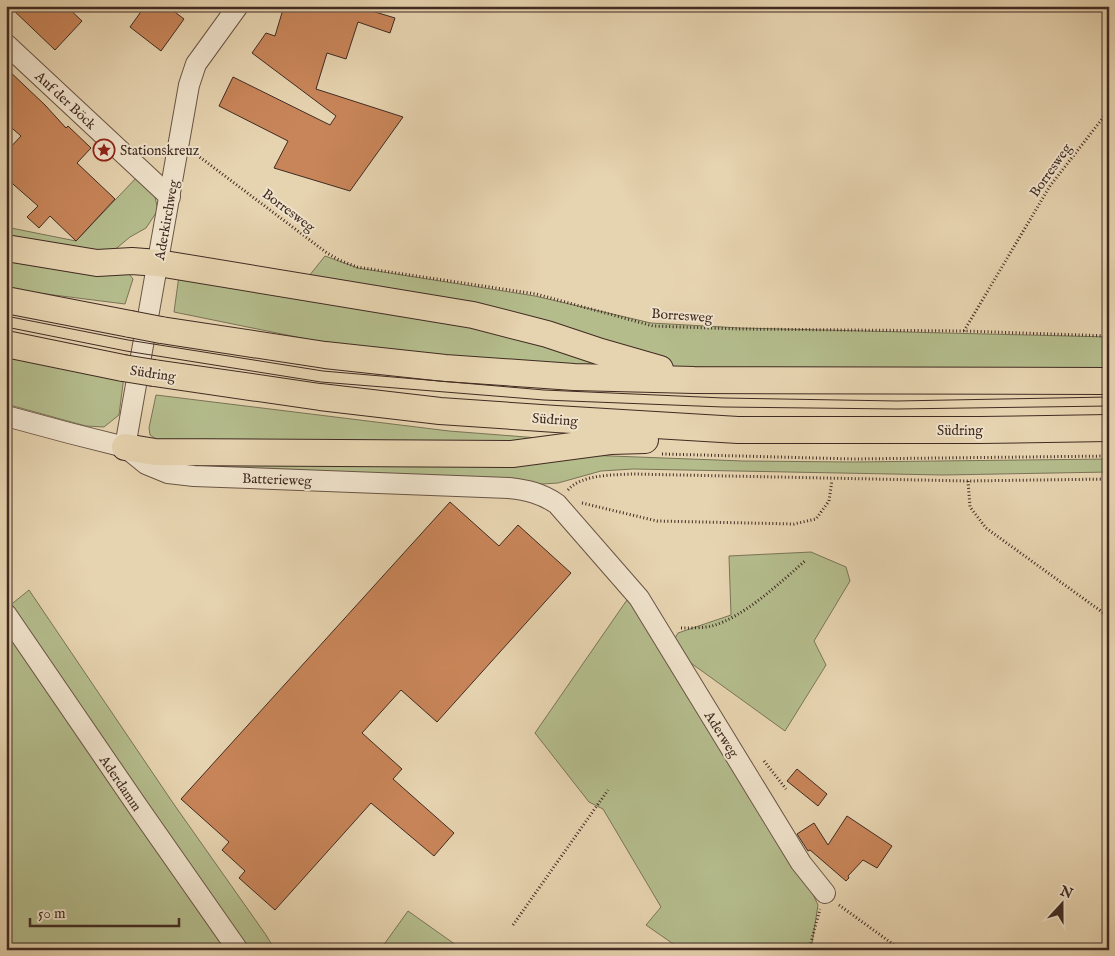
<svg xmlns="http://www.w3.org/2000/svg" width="1115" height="956" viewBox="0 0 1115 956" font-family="'IM FELL English',serif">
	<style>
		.green { fill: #b4bc8c; stroke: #7a7457 }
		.building { fill: #c88559; stroke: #402b22 }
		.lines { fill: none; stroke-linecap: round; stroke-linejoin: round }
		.minor-casing { stroke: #6a5545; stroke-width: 22 }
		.major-casing { stroke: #402b22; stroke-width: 28 }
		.path { stroke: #402b22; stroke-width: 3; stroke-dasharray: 1 2.5; stroke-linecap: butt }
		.minor { stroke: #efe2cb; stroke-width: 20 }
		.major { stroke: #e6d3af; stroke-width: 26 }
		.tram { stroke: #402b22; stroke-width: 1 }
		.major-bridge-casing { stroke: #402b22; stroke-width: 28; stroke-linecap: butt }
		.major-bridge { stroke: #e6d3af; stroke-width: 26 }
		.labels { text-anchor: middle; stroke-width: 4; stroke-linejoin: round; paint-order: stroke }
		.street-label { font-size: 14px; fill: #402b22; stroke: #efe2cb }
		.poi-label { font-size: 14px; fill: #402b22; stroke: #efe2cb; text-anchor: start }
	</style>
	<rect width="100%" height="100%" fill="#e6d3af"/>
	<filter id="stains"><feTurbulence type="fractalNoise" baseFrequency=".004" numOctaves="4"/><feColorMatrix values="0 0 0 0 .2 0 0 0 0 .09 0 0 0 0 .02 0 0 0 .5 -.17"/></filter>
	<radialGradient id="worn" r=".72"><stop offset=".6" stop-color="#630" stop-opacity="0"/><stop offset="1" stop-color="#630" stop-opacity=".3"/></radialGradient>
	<!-- green -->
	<g class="green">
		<polygon points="138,176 153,189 158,210 146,228 130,237 112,252 133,279 125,304 6,289 6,227 76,241"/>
		<polygon points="325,256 358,268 535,296 651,323 741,328 1109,337 1109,368 939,369 552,366 326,343 174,312 181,261 309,276"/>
		<polygon points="6,354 124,376 119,415 104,427 86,426 6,404"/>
		<polygon points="156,395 449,431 564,440 526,444 162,443 150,435 149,428"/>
		<polygon points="585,455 743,461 853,462 1109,459 1109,472 943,475 633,469 601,471 558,483 542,484 520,482 227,472 156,463"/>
		<polygon points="811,552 846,567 850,581 814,641 826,665 785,731 677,653 673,641 678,633 731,615 729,556"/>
		<polygon points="29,590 173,803 266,935 275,950 245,950 8,607"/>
		<polygon points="629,597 810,888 818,905 811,950 772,950 767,947 765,950 682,950 646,925 661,907 603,809 589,802 535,733"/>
		<polygon points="6,625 232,950 6,950"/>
		<polygon points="408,911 463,950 380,950"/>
	</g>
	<!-- building -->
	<g class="building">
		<polygon points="9,6 66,6 82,21 55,50"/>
		<polygon points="145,6 167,6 184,19 161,51 130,27"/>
		<polygon points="284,6 363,6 362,8 395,18 390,33 358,22 346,59 327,53 316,89 403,117 350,191 274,168 288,141 219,106 233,77 330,125 336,116 252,53 266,33 275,36"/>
		<polygon points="6,68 45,105 66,128 68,126 91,148 77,163 115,199 76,241 50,216 39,228 27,217 38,206 6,178 6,152 21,136 6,123"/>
		<polygon points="450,502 499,546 518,525 571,573 437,722 401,690 362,733 402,769 393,779 454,833 434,856 371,803 275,910 239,878 245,871 222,850 229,842 181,799"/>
		<polygon points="797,769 827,794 818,806 787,781"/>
		<polygon points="847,816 892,846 877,868 863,860 848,876 849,878 846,881 810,850 808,851 797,834 814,823 828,845"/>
	</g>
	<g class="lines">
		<!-- minor casing -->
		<g class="minor-casing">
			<g id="minor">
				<polyline points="6,44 170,197"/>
				<path d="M6,416L69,433L125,447L146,464L168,473L194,476L509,488C527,490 541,493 557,504L639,598L801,863L825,893"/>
				<polyline points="125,447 189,85 196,64 238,6"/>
				<polyline points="6,614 138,807 238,950"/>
			</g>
		</g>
		<!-- major casing -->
		<g class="major-casing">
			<g id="major">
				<polyline points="6,248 97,263 132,261 158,263 473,315 547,334 601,352 660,369"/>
				<polyline points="6,300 130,324"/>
				<polyline points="161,330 325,355 445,368 574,377 694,380 1109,381"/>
				<polyline points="6,344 123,368"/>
				<polyline points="154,373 320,397 440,411 556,419 738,430 980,430 1109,428"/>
				<polyline points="125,447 155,452 512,454 610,441 645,440"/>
			</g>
		</g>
		<!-- path -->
		<g class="path">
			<polyline points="197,155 327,253 339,260 357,267 536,294 653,326 740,329 964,331 1109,336"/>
			<polyline points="964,331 1050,186 1109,110"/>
			<polyline points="662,454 854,459 1109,456"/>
			<polyline points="968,481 970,507 986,528 1109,617"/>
			<path d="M568,490C581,474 615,475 633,474L968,481L1109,479"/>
			<polyline points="582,503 657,521 794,524 816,519 829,501 832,480"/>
			<path d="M681,628C691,628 702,628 712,626C744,617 781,582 806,560"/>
			<polyline points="764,761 786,789"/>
			<polyline points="839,905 901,950"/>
			<polyline points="513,925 608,790"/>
			<polyline points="809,950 820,909"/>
		</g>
		<!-- minor -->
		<use href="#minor" class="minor"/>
		<!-- major -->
		<use href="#major" class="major"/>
		<!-- tram -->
		<g class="tram">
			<polyline points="6,316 128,340 323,371 544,390 723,398 897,401 1109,397"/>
			<polyline points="6,327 126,351 321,382 544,400 723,407 897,409 1109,406"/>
		</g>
		<!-- major-bridge casing -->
		<g class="major-bridge-casing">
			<g id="major-bridge">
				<polyline points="130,324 161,330"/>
				<polyline points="123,368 154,373"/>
			</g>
		</g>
		<!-- major-bridge -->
		<use href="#major-bridge" class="major-bridge"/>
	</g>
	<!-- icons -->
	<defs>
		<g id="sight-ring" transform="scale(1.125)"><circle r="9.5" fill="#efe2cb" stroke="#8f2418" stroke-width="1.5"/><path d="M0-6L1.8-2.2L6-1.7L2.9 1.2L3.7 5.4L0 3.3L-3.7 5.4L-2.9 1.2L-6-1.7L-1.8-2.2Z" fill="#8f2418"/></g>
	</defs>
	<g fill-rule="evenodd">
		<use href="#sight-ring" x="104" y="150"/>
	</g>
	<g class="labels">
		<!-- street labels -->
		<g class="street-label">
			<text transform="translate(66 100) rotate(43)" y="5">Auf der Böck</text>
			<text transform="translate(1050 170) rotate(-55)" y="5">Borresweg</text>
			<text transform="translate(289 210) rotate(37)" y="5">Borresweg</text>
			<text transform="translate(166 220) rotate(-80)" y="5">Aderkirchweg</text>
			<text transform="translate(682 315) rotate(4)" y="5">Borresweg</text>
			<text transform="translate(153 373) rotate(8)" y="5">Südring</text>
			<text transform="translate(555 419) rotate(4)" y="5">Südring</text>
			<text x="960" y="435">Südring</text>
			<text transform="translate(277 479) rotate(2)" y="5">Batterieweg</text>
			<text transform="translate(722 734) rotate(58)" y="5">Aderweg</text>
			<text transform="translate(121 783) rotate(56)" y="5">Aderdamm</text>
		</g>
		<!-- poi labels -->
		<g class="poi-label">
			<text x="120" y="155">Stationskreuz</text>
		</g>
	</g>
	<!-- margin -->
	<rect width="1115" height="956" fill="none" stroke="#e6d3af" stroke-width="25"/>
	<rect x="8" y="8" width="1100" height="941" fill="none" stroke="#402b22" stroke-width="2.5"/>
	<rect x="12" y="12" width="1090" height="931" fill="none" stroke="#402b22"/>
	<!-- north arrow -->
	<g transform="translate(1062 904) rotate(21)" stroke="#efe2cb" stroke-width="4" paint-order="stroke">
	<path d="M0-4L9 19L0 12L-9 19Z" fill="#402b22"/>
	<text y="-8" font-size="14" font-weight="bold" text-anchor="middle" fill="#402b22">N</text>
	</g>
	<!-- scale -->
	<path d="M30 918v8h149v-8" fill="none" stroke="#402b22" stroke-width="2.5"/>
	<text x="38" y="918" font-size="15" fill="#402b22" stroke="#efe2cb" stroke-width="4" paint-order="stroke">50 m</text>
	<rect width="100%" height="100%" filter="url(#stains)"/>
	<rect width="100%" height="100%" fill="url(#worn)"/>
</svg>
